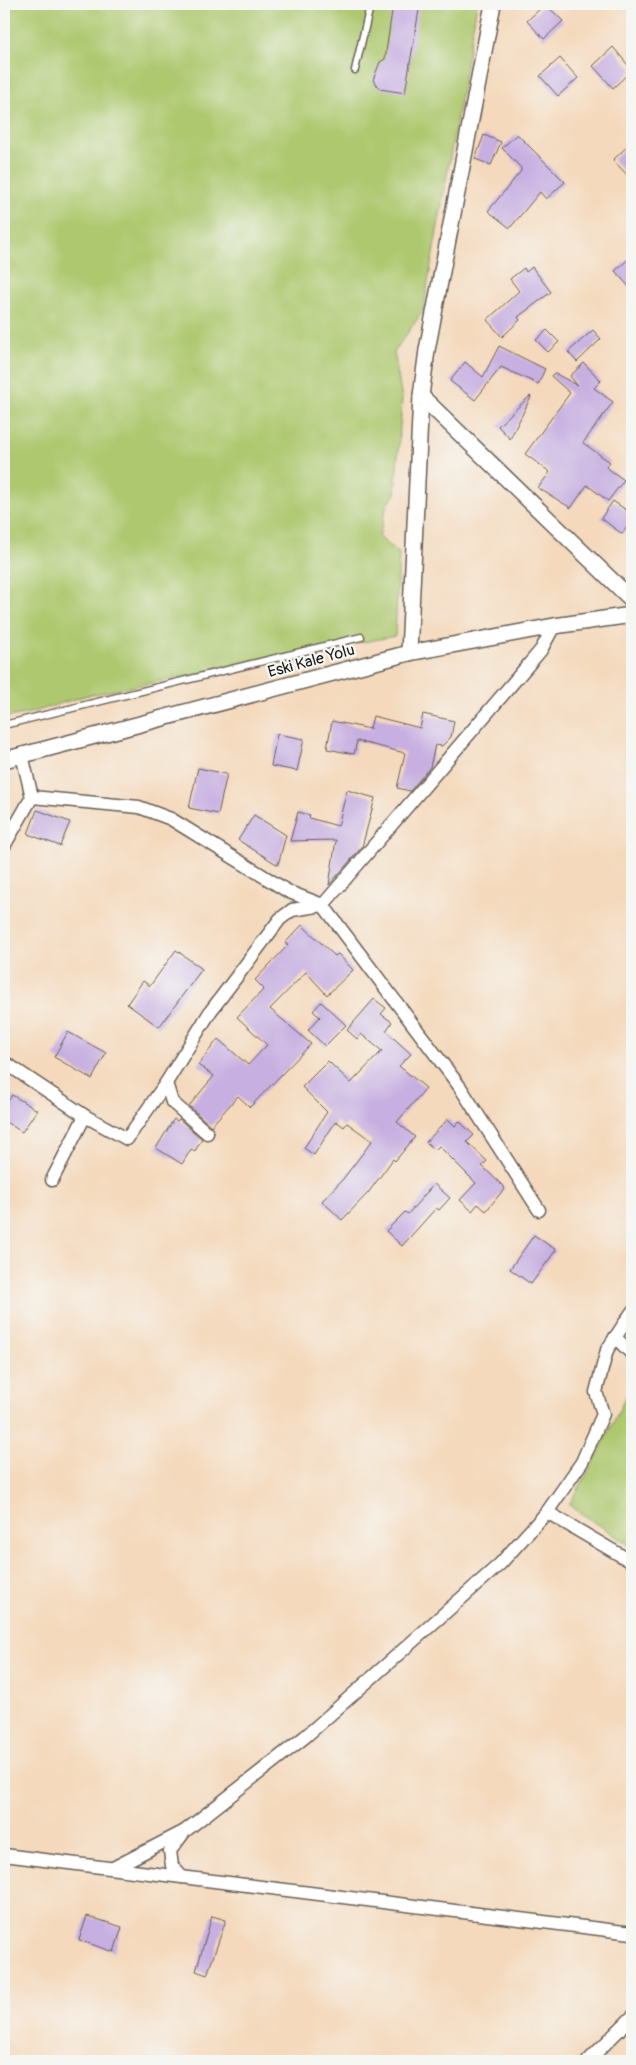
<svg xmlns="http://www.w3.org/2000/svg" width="636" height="2065" viewBox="0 0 636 2065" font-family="Pangolin,sans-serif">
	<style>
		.green { fill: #adc86e; stroke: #647245 }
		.building { fill: #c7b0e1 }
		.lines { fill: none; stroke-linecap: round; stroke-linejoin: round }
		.service-casing { stroke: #685e54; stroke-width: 9 }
		.minor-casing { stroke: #685e54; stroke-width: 15 }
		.tertiary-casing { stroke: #685e54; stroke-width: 18 }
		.service { stroke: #fff; stroke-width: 6 }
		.minor { stroke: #fff; stroke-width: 12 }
		.tertiary { stroke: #fff; stroke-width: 15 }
		.labels { text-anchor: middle; stroke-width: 4.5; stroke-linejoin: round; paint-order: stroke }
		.street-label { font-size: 16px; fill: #1c1c1c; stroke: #f6f6f2 }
	</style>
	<rect width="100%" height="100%" fill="#f6f6f2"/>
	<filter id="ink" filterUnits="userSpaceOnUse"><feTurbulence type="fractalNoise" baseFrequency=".02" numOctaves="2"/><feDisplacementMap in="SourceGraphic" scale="10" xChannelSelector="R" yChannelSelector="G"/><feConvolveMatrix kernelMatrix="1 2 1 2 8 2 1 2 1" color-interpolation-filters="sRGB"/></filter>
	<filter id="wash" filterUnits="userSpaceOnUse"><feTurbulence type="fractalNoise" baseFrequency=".0096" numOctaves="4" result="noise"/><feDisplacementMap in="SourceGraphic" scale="20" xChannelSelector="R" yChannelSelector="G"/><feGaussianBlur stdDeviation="1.12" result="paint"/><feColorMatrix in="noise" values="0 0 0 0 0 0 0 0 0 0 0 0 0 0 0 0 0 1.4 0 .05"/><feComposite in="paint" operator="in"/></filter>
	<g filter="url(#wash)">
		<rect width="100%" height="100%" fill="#f4d9bc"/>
		<!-- green -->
		<g class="green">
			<polygon points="4,4 477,4 423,311 394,352 402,399 395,495 387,504 379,537 399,553 395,636 84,696 34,712 4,718"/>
			<polygon points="628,1392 632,1395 632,1547 569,1505 596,1458"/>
		</g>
		<g id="blocks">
			<!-- building -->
			<g class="building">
				<polygon points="393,4 420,4 405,93 380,89 373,80 380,62 385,59"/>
				<polygon points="545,4 563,21 544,39 527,21"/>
				<polygon points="613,47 632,70 613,88 593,66"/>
				<polygon points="560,58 578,78 558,96 540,76"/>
				<polygon points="517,134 565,182 546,199 540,192 510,228 488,211 521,171 521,168 502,148"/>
				<polygon points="484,135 501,142 491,165 475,159"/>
				<polygon points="632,142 632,180 613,160"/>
				<polygon points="632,256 632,290 615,271"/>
				<polygon points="532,267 551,292 518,317 520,320 502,337 487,320 519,291 510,279 524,268 526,272"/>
				<polygon points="547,330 559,342 548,352 536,340"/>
				<polygon points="593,330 601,339 577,362 568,352"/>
				<polygon points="499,346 545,369 538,384 501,367 475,400 450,381 465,362 483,377"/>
				<polygon points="584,363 601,381 594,388 613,402 583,443 610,462 606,467 624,480 608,501 587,485 571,508 538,488 550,472 525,454 570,393 551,376 554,373 577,385 570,376"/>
				<polygon points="530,396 531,397 510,439 498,426"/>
				<polygon points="613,501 632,514 632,520 622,534 601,518"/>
				<polygon points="423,714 454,721 451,737 442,746 435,745 430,767 410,791 397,788 405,753 357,741 354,754 327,749 332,721 370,729 373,716 420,728"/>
				<polygon points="277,734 304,739 297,771 271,766"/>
				<polygon points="198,768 227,774 218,814 189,808"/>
				<polygon points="347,790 375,798 362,847 329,885 336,840 290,841 298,812 310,815 309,818 338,826"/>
				<polygon points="37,810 70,822 60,846 28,834"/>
				<polygon points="254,815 286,835 278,865 238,840"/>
				<polygon points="302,925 335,956 338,954 353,970 327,995 306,972 270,1009 311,1044 250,1107 238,1096 211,1126 189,1106 214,1076 198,1065 218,1039 248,1065 267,1045 237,1017 264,989 255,980 288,945 285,943"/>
				<polygon points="176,950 202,969 159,1027 127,1004 143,981 150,986"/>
				<polygon points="374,999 386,1008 381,1014 392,1022 386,1031 411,1054 399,1066 426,1088 397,1122 415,1137 395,1161 393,1159 368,1193 342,1220 322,1201 343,1179 372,1141 347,1123 344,1127 336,1121 314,1155 304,1148 327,1112 302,1087 328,1061 351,1083 382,1051 361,1034 357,1039 347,1030"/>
				<polygon points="321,1002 346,1025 325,1046 308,1030 320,1017 313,1011"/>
				<polygon points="68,1032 106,1053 92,1079 54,1057"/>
				<polygon points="12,1095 37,1110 22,1132 4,1121 4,1108"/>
				<polygon points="174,1119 177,1121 179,1119 202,1139 195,1151 191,1149 182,1164 156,1148"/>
				<polygon points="448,1119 455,1126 459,1121 474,1135 467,1142 487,1161 482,1166 505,1188 486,1211 478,1204 472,1211 460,1200 476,1183 439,1146 435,1150 426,1142"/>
				<polygon points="434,1184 450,1198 439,1210 436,1208 402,1246 386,1231 405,1212 408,1214"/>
				<polygon points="534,1235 556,1250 531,1284 510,1269"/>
				<polygon points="87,1916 122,1927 114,1952 79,1940"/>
				<polygon points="212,1916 226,1920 207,1975 196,1971"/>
			</g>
		</g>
	</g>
	<g filter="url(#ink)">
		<use href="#blocks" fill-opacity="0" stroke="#685e54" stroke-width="1"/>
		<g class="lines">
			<!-- service casing -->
			<g class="service-casing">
				<g id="service">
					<polyline points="355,70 370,6 368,4"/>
					<polyline points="4,725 361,637"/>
				</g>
			</g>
			<!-- minor casing -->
			<g class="minor-casing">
				<g id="minor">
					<polyline points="32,797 139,807 171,819 289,892 323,905 460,1087 539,1210"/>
					<polyline points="4,846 32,797 22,755"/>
					<polyline points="4,1062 85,1116"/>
					<polyline points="207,1133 172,1102 166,1083 210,1012 280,919 292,910 323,905 541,650 554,626"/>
					<polyline points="52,1180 85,1116 127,1139 166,1083"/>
					<polyline points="615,1337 632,1354"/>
					<polyline points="547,1512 632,1562"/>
					<polyline points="185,1831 306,1736 500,1564 547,1512 582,1462 603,1414 596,1392 607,1350 632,1312"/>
					<polyline points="4,1855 632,1933"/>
					<polyline points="113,1868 185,1831 170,1851 172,1866 182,1877"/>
					<polyline points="588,2061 632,2017"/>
				</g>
			</g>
			<!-- tertiary casing -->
			<g class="tertiary-casing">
				<g id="tertiary">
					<polyline points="421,396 632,600"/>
					<polyline points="409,653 421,396 427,350 493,4"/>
					<polyline points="4,760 409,653 554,626 632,615"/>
				</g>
			</g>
			<!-- service -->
			<use href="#service" class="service"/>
			<!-- minor -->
			<use href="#minor" class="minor"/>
			<!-- tertiary -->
			<use href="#tertiary" class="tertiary"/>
		</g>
	</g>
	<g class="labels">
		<!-- street labels -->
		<g class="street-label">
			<text transform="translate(311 660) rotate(-15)" y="6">Eski Kale Yolu</text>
		</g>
	</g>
	<!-- margin -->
	<rect width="636" height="2065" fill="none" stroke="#f6f6f2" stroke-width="20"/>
</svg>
